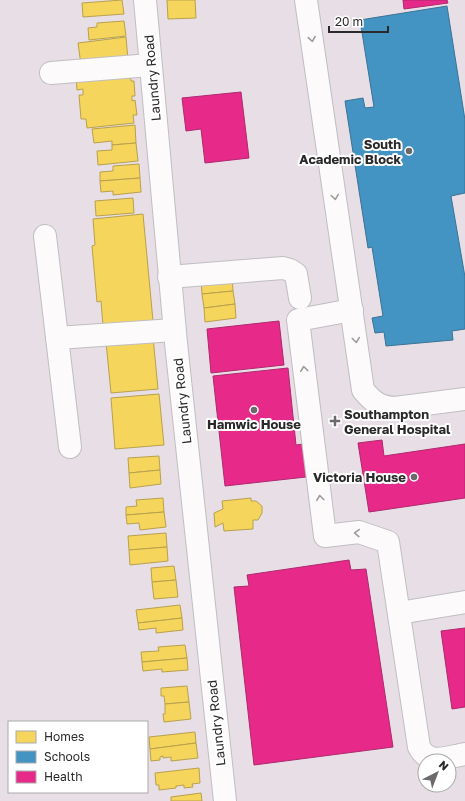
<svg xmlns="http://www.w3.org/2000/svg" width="465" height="801" viewBox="0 0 465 801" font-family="'Golos Text',sans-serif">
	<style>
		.homes { fill: #f6d55c; stroke: #b8a14d }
		.schools { fill: #4393c3; stroke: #3b7395 }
		.health { fill: #e7298a; stroke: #ae296d }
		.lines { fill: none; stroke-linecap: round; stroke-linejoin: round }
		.minor-casing { stroke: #bfbec0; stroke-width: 24 }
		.minor { stroke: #fcfafb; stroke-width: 22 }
		.oneway { stroke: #9d9c9c }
		.poi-dot { fill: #6c686b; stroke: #fff; stroke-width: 1.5 }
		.labels { text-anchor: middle; stroke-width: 4; stroke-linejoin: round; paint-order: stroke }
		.street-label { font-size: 13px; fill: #292929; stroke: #fff }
		.poi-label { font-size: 13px; font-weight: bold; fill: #292929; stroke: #fff; text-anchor: end }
	</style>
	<rect width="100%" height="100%" fill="#e8dee5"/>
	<!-- homes -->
	<g class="homes">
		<polygon points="122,0 124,14 83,17 82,3"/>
		<polygon points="167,0 195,0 196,18 168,19"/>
		<polygon points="124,21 126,36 89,40 88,28 97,27 97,23"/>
		<polygon points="126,37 128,60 81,65 78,43"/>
		<polygon points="130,73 131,81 134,81 135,96 132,96 132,101 135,100 137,115 133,115 134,123 87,128 86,119 81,119 79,95 83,95 83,89 77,90 76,76"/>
		<polygon points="135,125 136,143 112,145 112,141 94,143 92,129"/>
		<polygon points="136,143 138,161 98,165 97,151 112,150 112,145"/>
		<polygon points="139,164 140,178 100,181 100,172 113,171 113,166"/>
		<polygon points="140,178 141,192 113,195 113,191 101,192 100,181"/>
		<polygon points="133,198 134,213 96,216 95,201"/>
		<polygon points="143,214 153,321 103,326 101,301 97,302 92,246 95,245 93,219"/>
		<polygon points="232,277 233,291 202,294 201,280"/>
		<polygon points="233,291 235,304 204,308 202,294"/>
		<polygon points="235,304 236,318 205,322 204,308"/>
		<polygon points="153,337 158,389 111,393 106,342"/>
		<polygon points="159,394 164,445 115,449 111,398"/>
		<polygon points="159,456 160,470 129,473 128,458"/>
		<polygon points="160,470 161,484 130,488 129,473"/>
		<polygon points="163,498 164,512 126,515 126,507 137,506 136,500"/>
		<polygon points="251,498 251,501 256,501 262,506 262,513 258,520 253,520 253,529 224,531 223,523 215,527 214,513 223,509 222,501"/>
		<polygon points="164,512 166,527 140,530 139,523 127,524 126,515"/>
		<polygon points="166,533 167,547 129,550 128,536"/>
		<polygon points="167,547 168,561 130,565 129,550"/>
		<polygon points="174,566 176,580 152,582 151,568"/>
		<polygon points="176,580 178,597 154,599 152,582"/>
		<polygon points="180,605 182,618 138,623 136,610"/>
		<polygon points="182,618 183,630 156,633 156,628 139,630 138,623"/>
		<polygon points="185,645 187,658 142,662 141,652 159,651 158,647"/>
		<polygon points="187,658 188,670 162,672 162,669 143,671 142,662"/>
		<polygon points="187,686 189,702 165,704 164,696 161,696 161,688"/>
		<polygon points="189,702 191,719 164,722 163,714 165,714 165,704"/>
		<polygon points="195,732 196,743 150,749 149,737"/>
		<polygon points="196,743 198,758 171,761 171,757 163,758 163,756 160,757 160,760 151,761 150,749"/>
		<polygon points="199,768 200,783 192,784 193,787 184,788 184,785 176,786 176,788 159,790 159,785 156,785 155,773"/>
		<polygon points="201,793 202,801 171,801 171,797"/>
	</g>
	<!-- schools -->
	<polygon class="schools" points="447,6 465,120 465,193 451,196 465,277 465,329 452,331 453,340 386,346 384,332 375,333 372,318 383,316 372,247 368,248 345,101 363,98 365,108 374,107 360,20"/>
	<!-- health -->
	<g class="health">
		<polygon points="403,0 447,0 448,3 404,9"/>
		<polygon points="241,92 249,158 205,163 201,129 186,131 182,98"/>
		<polygon points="279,321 284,365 211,373 207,329"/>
		<polygon points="288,368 296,445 303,444 306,477 225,486 213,376"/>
		<polygon points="382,440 384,456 465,444 465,498 369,512 358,443"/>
		<polygon points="349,560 351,570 366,569 393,747 254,765 234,587 249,586 247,575"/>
		<polygon points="465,628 465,707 452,709 441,631"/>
	</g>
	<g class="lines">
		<!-- minor casing -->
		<g class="minor-casing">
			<g id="minor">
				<polyline points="145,0 176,343 225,801"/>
				<path d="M306,0L363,390C373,402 379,407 395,408L465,399"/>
				<polyline points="51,73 150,65"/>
				<polyline points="45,236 70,447"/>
				<polyline points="169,277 283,268 290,270 296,274 300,298"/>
				<path d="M352,310L298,320L325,536L359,532L388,542L419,747C429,766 447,757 465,754"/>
				<polyline points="57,338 174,330"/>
				<polyline points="399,613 465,602"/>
			</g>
		</g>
		<!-- minor -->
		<use href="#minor" class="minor"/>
	</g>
	<!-- one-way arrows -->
	<defs><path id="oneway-chevron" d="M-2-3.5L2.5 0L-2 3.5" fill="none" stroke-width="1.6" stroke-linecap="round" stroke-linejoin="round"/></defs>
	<g class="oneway">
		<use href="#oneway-chevron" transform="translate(312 39) rotate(81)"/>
		<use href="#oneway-chevron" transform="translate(335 197) rotate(82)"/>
		<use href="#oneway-chevron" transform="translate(356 340) rotate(82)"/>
		<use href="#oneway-chevron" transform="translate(304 369) rotate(-97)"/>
		<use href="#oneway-chevron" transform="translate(320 498) rotate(-97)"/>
		<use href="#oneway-chevron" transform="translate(357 533) rotate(-178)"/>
	</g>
	<!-- markers -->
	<g class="poi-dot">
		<circle cx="409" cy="151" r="4"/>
		<circle cx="254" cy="410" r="4"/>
		<path d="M333 415h4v4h4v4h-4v4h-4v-4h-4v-4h4z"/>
		<circle cx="414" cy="477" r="4"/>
	</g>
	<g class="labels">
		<!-- street labels -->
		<g class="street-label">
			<text transform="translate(152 78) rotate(-95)" y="5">Laundry Road</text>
			<text transform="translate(182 401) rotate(-96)" y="5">Laundry Road</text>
			<text transform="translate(216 723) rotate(-96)" y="5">Laundry Road</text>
		</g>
		<!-- poi labels -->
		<g class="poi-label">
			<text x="401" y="149">South<tspan x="401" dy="15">Academic Block</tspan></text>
			<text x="344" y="419" text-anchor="start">Southampton<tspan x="344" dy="15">General Hospital</tspan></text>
			<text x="254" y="429" text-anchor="middle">Hamwic House</text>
			<text x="406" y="482">Victoria House</text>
		</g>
	</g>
	<!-- legend -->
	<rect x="8" y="721" width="140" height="72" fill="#ffffff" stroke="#a9a9a9"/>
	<rect x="16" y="731" width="20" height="12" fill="#f6d55c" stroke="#a9a9a9"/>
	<text x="44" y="741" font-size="12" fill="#292929">Homes</text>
	<rect x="16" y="751" width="20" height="12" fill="#4393c3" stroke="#a9a9a9"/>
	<text x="44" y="761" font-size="12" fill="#292929">Schools</text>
	<rect x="16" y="771" width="20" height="12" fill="#e7298a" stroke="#a9a9a9"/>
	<text x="44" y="781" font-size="12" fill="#292929">Health</text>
	<!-- north arrow -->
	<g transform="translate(437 773) rotate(42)"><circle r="19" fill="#ffffff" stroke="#a9a9a9"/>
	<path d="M0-3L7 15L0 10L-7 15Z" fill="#6c686b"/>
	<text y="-6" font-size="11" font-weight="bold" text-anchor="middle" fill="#292929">N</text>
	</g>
	<!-- scale -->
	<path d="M329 26v6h59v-6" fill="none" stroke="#292929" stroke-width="2"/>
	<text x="335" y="26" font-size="12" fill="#292929" stroke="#ffffff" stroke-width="3" paint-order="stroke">20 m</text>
</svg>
